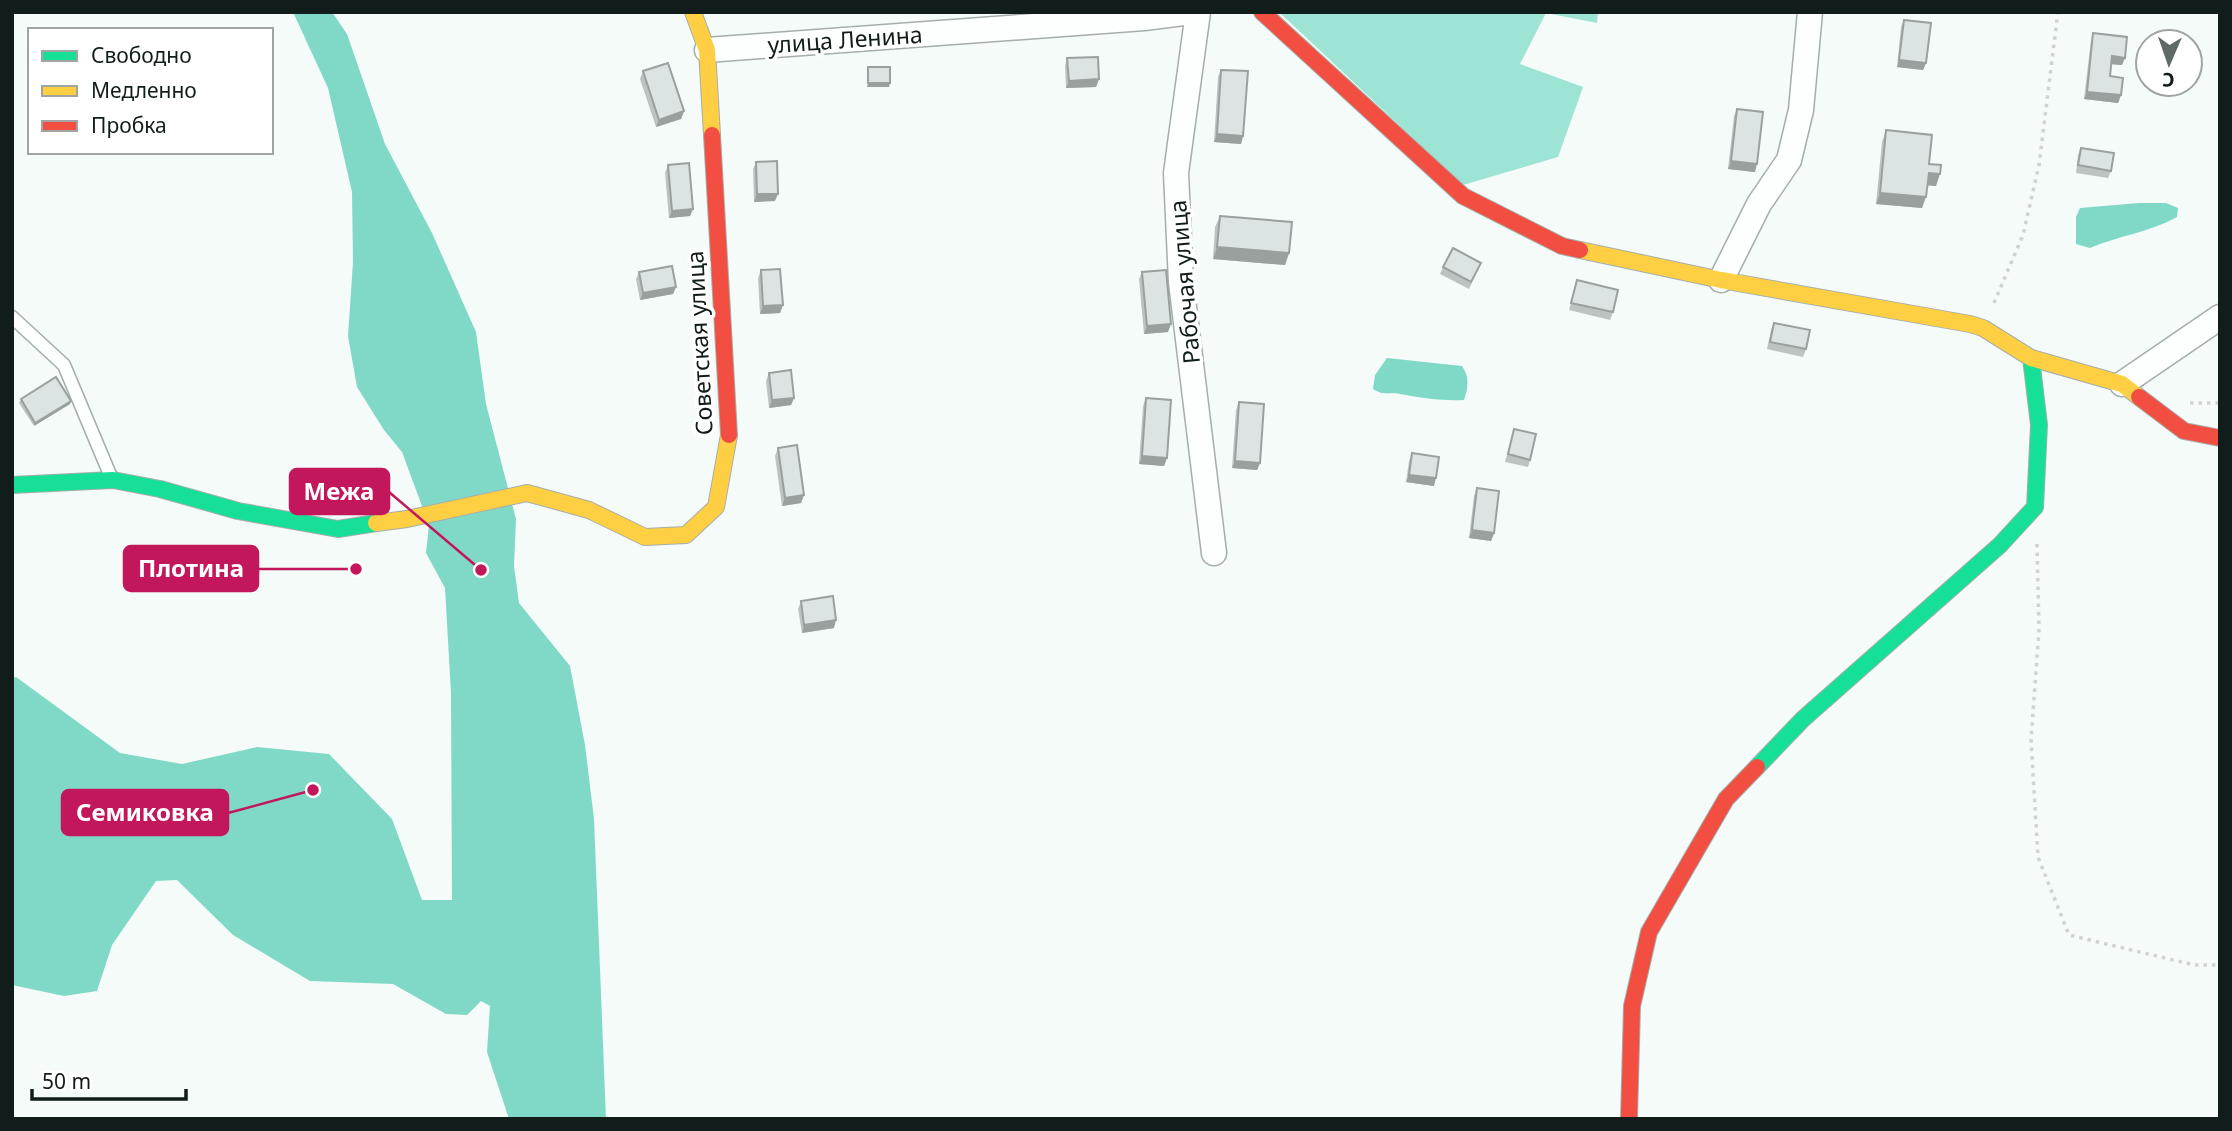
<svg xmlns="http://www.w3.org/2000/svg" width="2232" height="1131" viewBox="0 0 2232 1131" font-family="'Noto Sans',sans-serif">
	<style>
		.forest { fill: #9de4d5 }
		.water { fill: #80d9c7 }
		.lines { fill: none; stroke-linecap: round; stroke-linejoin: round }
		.lane-casing { stroke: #a5aeab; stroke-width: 15 }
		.street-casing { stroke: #a5aeab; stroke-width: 27 }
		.fast-casing { stroke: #a5aeab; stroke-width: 18 }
		.slow-casing { stroke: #a5aeab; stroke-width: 18 }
		.jam-casing { stroke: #a5aeab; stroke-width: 18 }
		.path { stroke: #d1d3d3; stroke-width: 3.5; stroke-dasharray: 3.5 5; stroke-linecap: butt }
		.lane { stroke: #fdfefe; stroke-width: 12 }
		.street { stroke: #fdfefe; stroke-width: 24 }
		.fast { stroke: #16e098; stroke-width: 16 }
		.slow { stroke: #ffcf43; stroke-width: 16 }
		.jam { stroke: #f24e42; stroke-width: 16 }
		.wall { fill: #bcc4c2 }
		.shaded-wall { fill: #99a09e }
		.building { fill: #dbe4e2; stroke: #99a09e; stroke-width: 2 }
		.labels { text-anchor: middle; stroke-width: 7; stroke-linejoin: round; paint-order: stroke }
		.street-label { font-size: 23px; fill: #111d1a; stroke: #fff }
		.leader { fill: none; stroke: #c2185b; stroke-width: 2.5 }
		.callout-dot { fill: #c2185b; stroke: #fff; stroke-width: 2.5 }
		.callout { fill: #c2185b; stroke: #c2185b; stroke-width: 2.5 }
		.callout-label { font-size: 24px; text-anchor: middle; font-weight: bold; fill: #fff }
	</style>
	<rect width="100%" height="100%" fill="#f4fbf9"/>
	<!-- forest -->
	<polygon class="forest" points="1279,12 1598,12 1597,23 1546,13 1520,64 1583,87 1558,157 1463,185"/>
	<!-- water -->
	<g class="water">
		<polygon points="293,12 332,12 347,34 385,144 432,233 476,332 486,404 516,519 514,566 519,603 570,666 585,745 594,819 606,1119 509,1119 487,1052 490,1006 481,1001 467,1015 446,1014 393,984 310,981 233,935 177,880 156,881 112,945 97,991 64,996 12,985 12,678 16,677 120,753 182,764 257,747 329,754 392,819 422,900 452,900 451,693 445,588 426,553 429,525 402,452 384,430 357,387 348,336 353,262 352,192 328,88"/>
		<path d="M2139,203H2166L2178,208L2177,217C2150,232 2118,236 2090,248L2076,244V217L2080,208Z"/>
		<path d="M1387,358L1462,366C1470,377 1468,388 1464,400C1442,401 1422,398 1400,394C1389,392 1383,396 1373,389L1375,375Z"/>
	</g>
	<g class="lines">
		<!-- lane casing -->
		<g class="lane-casing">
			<polyline id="lane" points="12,317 64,365 111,477"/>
		</g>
		<!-- street casing -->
		<g class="street-casing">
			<g id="street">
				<polyline points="1198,12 1176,173 1181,282 1214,553"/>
				<polyline points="707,50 1144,18 1191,12"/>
				<polyline points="1721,280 1759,204 1789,160 1801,110 1810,12"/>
				<polyline points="2122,384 2220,317"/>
			</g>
		</g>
		<!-- fast casing -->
		<g class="fast-casing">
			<g id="fast">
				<polyline points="12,485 113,480 160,489 238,511 338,529 376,523"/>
				<polyline points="1757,767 1803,719 2000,545 2035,507 2039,425 2031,358"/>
			</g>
		</g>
		<!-- slow casing -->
		<g class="slow-casing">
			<g id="slow">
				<polyline points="693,12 707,50 712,135"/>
				<polyline points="1580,250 1721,280 1970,324 1983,328 2031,358 2122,384 2139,397"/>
				<polyline points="376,523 407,519 527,493 589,510 645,537 686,535 716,507 729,435"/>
			</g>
		</g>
		<!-- jam casing -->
		<g class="jam-casing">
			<g id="jam">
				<polyline points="1262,12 1463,196 1562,246 1580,250"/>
				<polyline points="712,135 729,435"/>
				<polyline points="2139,397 2184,431 2220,438"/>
				<polyline points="1629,1119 1632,1006 1649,932 1726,799 1757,767"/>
			</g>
		</g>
		<!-- path -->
		<g class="path">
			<polyline points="1994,303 2023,235 2039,165 2058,12"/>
			<polyline points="2190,403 2220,403"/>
			<polyline points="2037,544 2039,630 2031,740 2038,857 2069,935 2194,965 2220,965"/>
		</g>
		<!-- lane -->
		<use href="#lane" class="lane"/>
		<!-- street -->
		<use href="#street" class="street"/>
		<!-- fast -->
		<use href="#fast" class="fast"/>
		<!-- slow -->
		<use href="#slow" class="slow"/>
		<!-- jam -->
		<use href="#jam" class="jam"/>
	</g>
	<!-- wall -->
	<g class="wall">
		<polygon points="1904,20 1926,63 1923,70 1897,67 1901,27"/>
		<polygon points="2093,33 2122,65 2111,64 2110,76 2121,95 2118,103 2084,99 2091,40"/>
		<polygon points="1067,58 1099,79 1096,87 1066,88 1065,66"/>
		<polygon points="1221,70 1243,136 1241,144 1214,142 1218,77"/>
		<polygon points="643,71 684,111 681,119 656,127 640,79"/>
		<polygon points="1737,109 1755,172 1728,169 1734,116"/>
		<polygon points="1886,130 1929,164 1936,186 1927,185 1922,208 1876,204 1882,142"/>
		<polygon points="2081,148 2111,171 2108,178 2076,173 2078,155"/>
		<polygon points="756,162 775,201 754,202 753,169"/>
		<polygon points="668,165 693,209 690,216 669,218 665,173"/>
		<polygon points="1220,216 1289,253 1285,265 1213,259 1215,227"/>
		<polygon points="1481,263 1469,289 1440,274 1443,267"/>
		<polygon points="761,270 783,305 780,313 760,314 758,278"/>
		<polygon points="639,272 676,287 673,294 640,300 636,279"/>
		<polygon points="1142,272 1168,332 1144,334 1139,279"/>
		<polygon points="1577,280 1613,312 1610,320 1569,310"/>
		<polygon points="1774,323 1806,349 1803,357 1767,349 1771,330"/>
		<polygon points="769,373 794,398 791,405 769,408 766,381"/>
		<polygon points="1146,398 1167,458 1164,466 1139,464 1143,406"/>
		<polygon points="21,399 70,404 34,426 19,403"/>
		<polygon points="1239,402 1260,463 1257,470 1232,468 1236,410"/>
		<polygon points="1514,429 1530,460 1528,467 1505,462"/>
		<polygon points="778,448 804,495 801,503 782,506 775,456"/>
		<polygon points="1412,453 1434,486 1406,482 1409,461"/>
		<polygon points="1477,488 1494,533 1491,541 1469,538 1474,496"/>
		<polygon points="801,601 834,628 802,633 798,609"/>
	</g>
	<!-- shaded-wall -->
	<g class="shaded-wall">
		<polygon points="2112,56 2125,58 2122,65 2109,64"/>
		<polygon points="1899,60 1926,63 1923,70 1897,67"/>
		<polygon points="1099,79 1096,87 1066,88 1069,81"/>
		<polygon points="868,83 890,83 889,87 867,87"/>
		<polygon points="2087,92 2121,95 2118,103 2084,99"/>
		<polygon points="684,111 681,119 656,127 659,120"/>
		<polygon points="1217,134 1243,136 1241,144 1214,142"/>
		<polygon points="1731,161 1757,164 1755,172 1728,169"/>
		<polygon points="1929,173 1940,174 1936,186 1924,185"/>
		<polygon points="1880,193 1926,197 1922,208 1876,204"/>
		<polygon points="757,194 778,194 775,201 754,202"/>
		<polygon points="693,209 690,216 669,218 672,211"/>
		<polygon points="1217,247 1289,253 1285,265 1213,259"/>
		<polygon points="676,287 673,294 640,300 643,293"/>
		<polygon points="783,305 780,313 760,314 763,306"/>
		<polygon points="1171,324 1168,332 1144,334 1147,326"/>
		<polygon points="794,398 791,405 769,408 772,400"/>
		<polygon points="71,401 70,404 34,426 35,423"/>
		<polygon points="1142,456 1167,458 1164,466 1139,464"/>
		<polygon points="1235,461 1260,463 1257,470 1232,468"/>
		<polygon points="1409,475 1436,478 1434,486 1406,482"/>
		<polygon points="804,495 801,503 782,506 785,498"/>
		<polygon points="1472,530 1494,533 1491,541 1469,538"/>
		<polygon points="836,620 834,628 802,633 804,625"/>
	</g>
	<!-- building -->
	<g class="building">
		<polygon points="1904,20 1931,23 1926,63 1899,60"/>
		<polygon points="2093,33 2127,37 2125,58 2112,56 2110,76 2123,78 2121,95 2087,92"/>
		<polygon points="1098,57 1099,79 1069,81 1067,58"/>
		<polygon points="668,63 684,111 659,120 643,71"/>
		<rect x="868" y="67" width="22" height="16"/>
		<polygon points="1221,70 1248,71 1243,136 1217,134"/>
		<polygon points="1737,109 1763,112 1757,164 1731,161"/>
		<polygon points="1886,130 1932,135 1929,164 1941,165 1940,174 1929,173 1926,197 1880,193"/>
		<polygon points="2081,148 2114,153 2111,171 2078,165"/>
		<polygon points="777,161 778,194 757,194 756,162"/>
		<polygon points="689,163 693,209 672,211 668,165"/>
		<polygon points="1220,216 1292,222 1289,253 1217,247"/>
		<polygon points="1453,248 1481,263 1471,282 1443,267"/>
		<polygon points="672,266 676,287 643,293 639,272"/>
		<polygon points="780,269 783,305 763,306 761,270"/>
		<polygon points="1166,270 1171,324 1147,326 1142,272"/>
		<polygon points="1577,280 1618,290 1613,312 1571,303"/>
		<polygon points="1774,323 1810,330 1806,349 1770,342"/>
		<polygon points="791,370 794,398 772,400 769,373"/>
		<polygon points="56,377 71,401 35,423 21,399"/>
		<polygon points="1146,398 1171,400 1167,458 1142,456"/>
		<polygon points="1239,402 1264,404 1260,463 1235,461"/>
		<polygon points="1514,429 1536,434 1530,460 1508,454"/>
		<polygon points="797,445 804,495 785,498 778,448"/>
		<polygon points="1412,453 1439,457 1436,478 1409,475"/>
		<polygon points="1477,488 1499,491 1494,533 1472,530"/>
		<polygon points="833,596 836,620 804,625 801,601"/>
	</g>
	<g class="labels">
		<!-- street labels -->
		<g class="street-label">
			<text transform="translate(845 40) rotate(-4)" y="8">улица Ленина</text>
			<text transform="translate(1185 282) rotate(-95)" y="8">Рабочая улица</text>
			<text transform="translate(700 343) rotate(-93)" y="8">Советская улица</text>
		</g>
	</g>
	<!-- callouts -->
	<path class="leader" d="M481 570L389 492M356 569L258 569M313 790L228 813"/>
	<g class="callout-dot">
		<circle cx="481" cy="570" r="7"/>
		<circle cx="356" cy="569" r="7"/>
		<circle cx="313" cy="790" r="7"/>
	</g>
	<g class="callout">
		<rect x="290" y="469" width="99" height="45" rx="7"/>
		<rect x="124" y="546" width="134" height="45" rx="7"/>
		<rect x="62" y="790" width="166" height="45" rx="7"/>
	</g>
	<g class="callout-label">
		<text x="339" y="500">Межа</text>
		<text x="191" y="577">Плотина</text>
		<text x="145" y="821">Семиковка</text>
	</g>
	<!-- border -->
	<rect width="2232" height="1131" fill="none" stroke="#111d1a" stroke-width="28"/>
	<!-- legend -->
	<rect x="28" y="28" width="245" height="126" fill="#ffffff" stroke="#a0a5a3" stroke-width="2"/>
	<rect x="42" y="51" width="35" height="10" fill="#16e098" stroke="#a0a5a3" stroke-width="2"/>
	<text x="91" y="63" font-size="21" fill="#111d1a">Свободно</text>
	<rect x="42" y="86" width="35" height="10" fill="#ffcf43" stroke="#a0a5a3" stroke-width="2"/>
	<text x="91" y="98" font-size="21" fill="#111d1a">Медленно</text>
	<rect x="42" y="121" width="35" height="10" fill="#f24e42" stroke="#a0a5a3" stroke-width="2"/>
	<text x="91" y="133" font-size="21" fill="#111d1a">Пробка</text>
	<!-- north arrow -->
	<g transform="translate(2169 63) rotate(182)"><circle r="33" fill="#ffffff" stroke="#a0a5a3" stroke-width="2"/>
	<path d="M0-5L12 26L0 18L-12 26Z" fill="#606b68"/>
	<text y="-10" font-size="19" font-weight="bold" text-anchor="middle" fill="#111d1a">С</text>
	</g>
	<!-- scale -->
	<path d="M32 1089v10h154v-10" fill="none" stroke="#111d1a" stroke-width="3.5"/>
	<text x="42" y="1089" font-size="21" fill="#111d1a" stroke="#ffffff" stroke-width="5" paint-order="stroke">50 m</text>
</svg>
